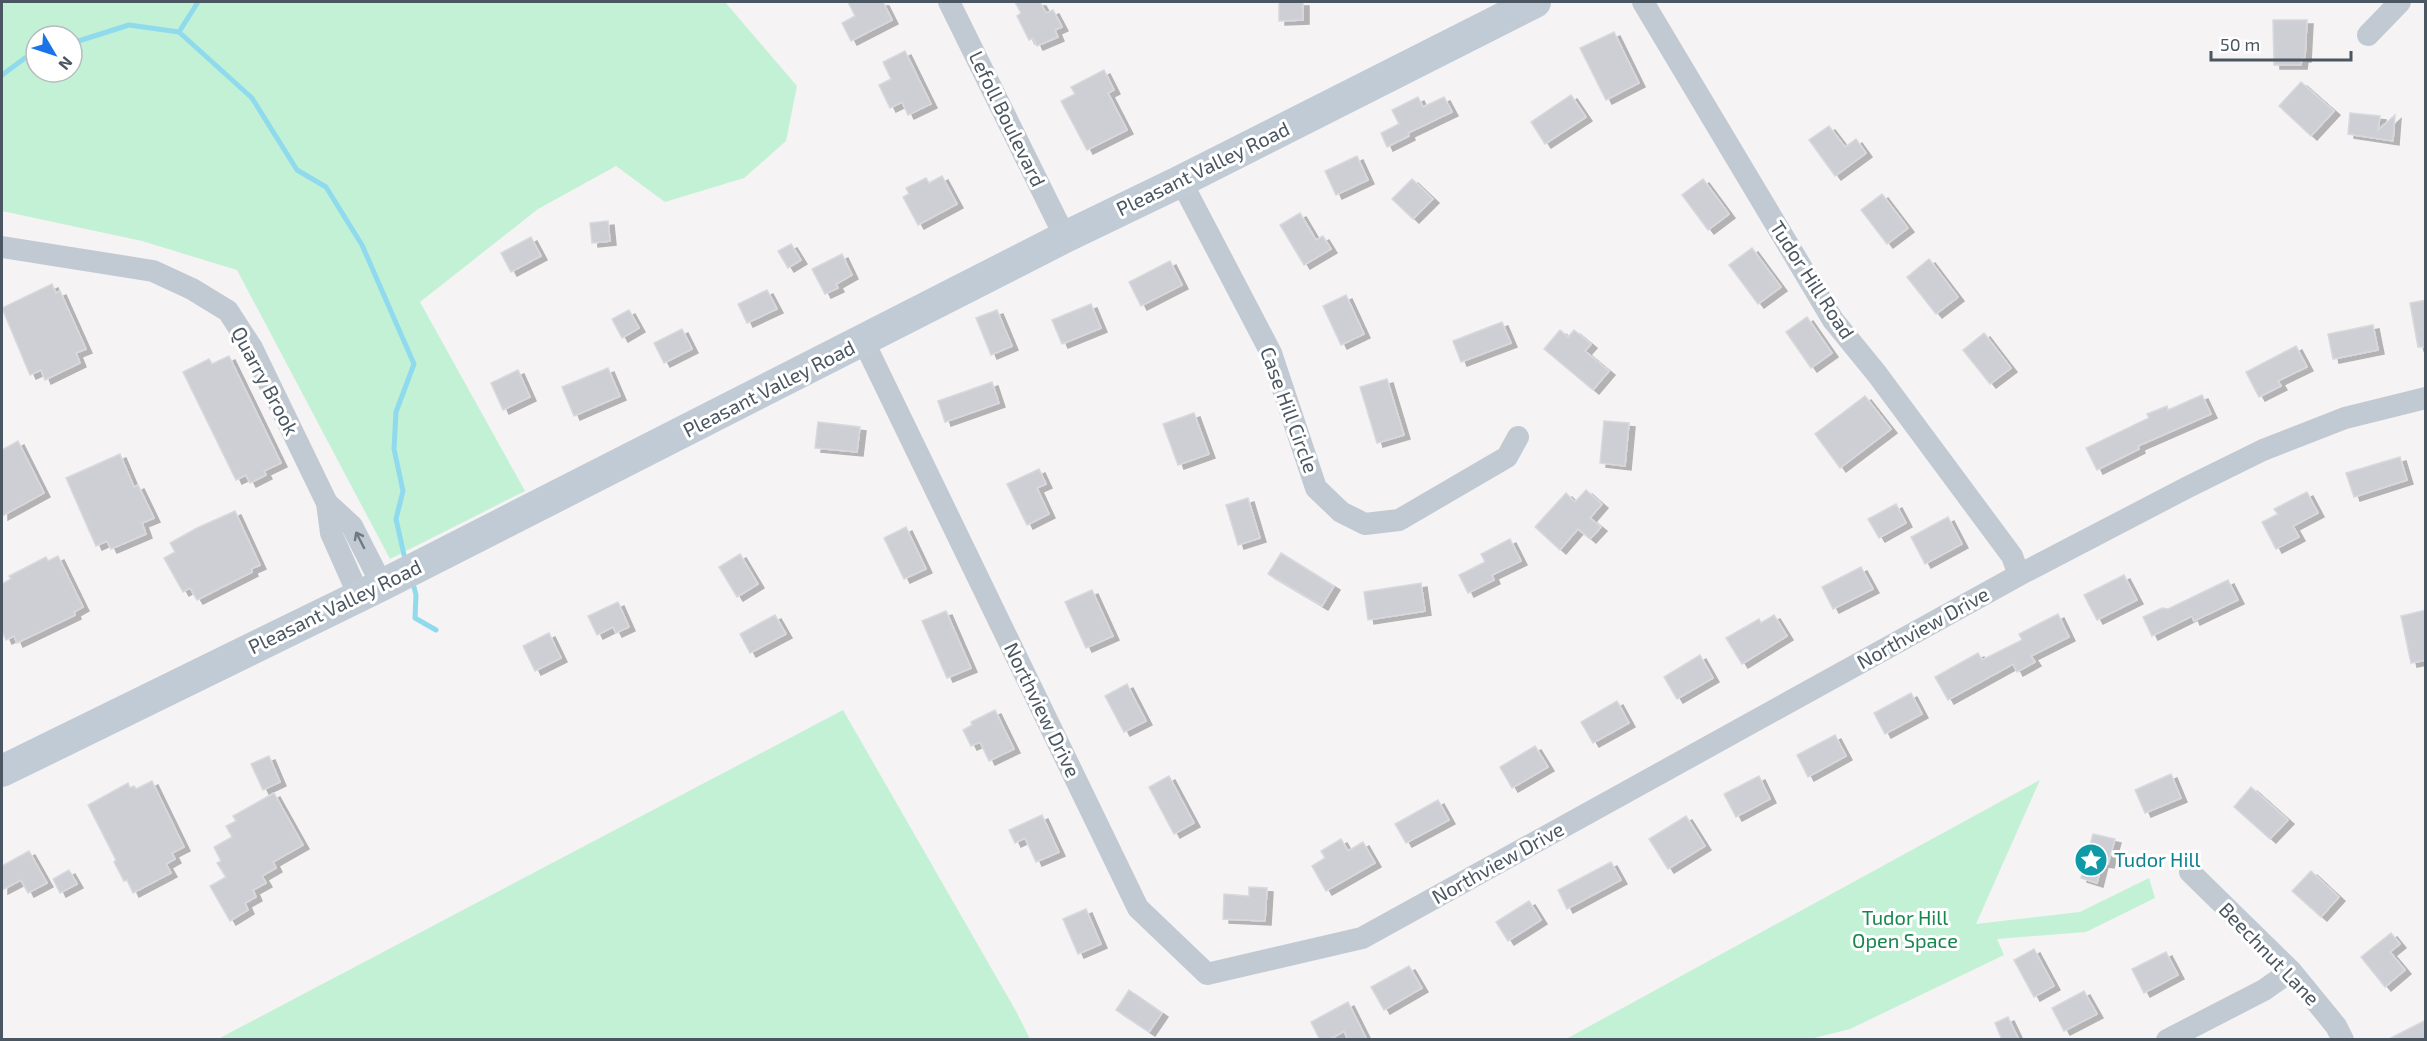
<svg xmlns="http://www.w3.org/2000/svg" width="2427" height="1041" viewBox="0 0 2427 1041" font-family="'Exo 2',sans-serif">
	<style>
		.green { fill: #c3f1d5; fill-rule: evenodd }
		.lines { fill: none; stroke-linecap: round; stroke-linejoin: round }
		.stream { stroke: #90daee; stroke-width: 5 }
		.building { fill: #cdcfd5; stroke: #d7d9de; stroke-width: 1.5; filter: url(#shadow) }
		.minor { stroke: #c1cad2; stroke-width: 22 }
		.secondary { stroke: #c1cbd6; stroke-width: 32 }
		.oneway { stroke: #6e7983 }
		.labels { text-anchor: middle; stroke-width: 6; stroke-linejoin: round; paint-order: stroke }
		.street-label { font-size: 20px; fill: #4a5661; stroke: #fff }
		.culture-label { font-size: 20px; fill: #0d838f; stroke: #fff; text-anchor: start }
		.park-label { font-size: 20px; fill: #17864f; stroke: #fff }
	</style>
	<defs>
		<filter id="shadow"><feDropShadow dx="6" dy="4" stdDeviation="0" flood-color="#0004"/></filter>
	</defs>
	<rect width="100%" height="100%" fill="#f5f3f3"/>
	<!-- green -->
	<g class="green">
		<path d="M2,2H725L797,86L786,141L744,178L665,202L616,166L538,209L420,302L525,491L390,559L237,270L142,241L2,211ZM36,36H72V72H36Z"/>
		<polygon points="843,710 1017,1013 1030,1039 218,1039"/>
		<polygon points="2040,780 1976,924 2080,912 2149,878 2155,898 2086,932 1997,939 2004,955 1850,1029 1810,1039 1566,1039"/>
	</g>
	<g class="lines">
		<!-- stream -->
		<g class="stream">
			<polyline points="179,32 198,2"/>
			<polyline points="72,43 129,25 179,32 252,98 297,170 326,187 362,245 414,364 396,412 394,449 403,491 396,519 404,555"/>
			<polyline points="2,75 25,58 36,54"/>
			<polyline points="414,587 416,595 415,618 436,630"/>
		</g>
	</g>
	<!-- building -->
	<g class="building">
		<polygon points="848,2 883,2 892,20 851,41 842,23 855,16"/>
		<polygon points="1015,2 1040,2 1046,13 1053,10 1062,27 1055,30 1058,37 1037,46 1033,38 1029,40 1017,16 1021,13"/>
		<polygon points="1279,2 1303,2 1303,20 1279,21"/>
		<polygon points="2273,20 2307,20 2305,58 2302,58 2301,65 2274,65"/>
		<polygon points="1614,32 1639,83 1606,100 1580,48"/>
		<polygon points="905,51 931,104 908,115 902,102 890,108 879,85 891,79 883,62"/>
		<polygon points="1104,70 1114,90 1108,93 1127,130 1087,150 1061,101 1075,94 1071,87"/>
		<polygon points="2301,82 2334,111 2311,136 2279,106"/>
		<polygon points="1571,95 1586,117 1545,144 1531,122"/>
		<polygon points="1418,97 1423,107 1444,97 1452,112 1408,133 1409,136 1387,147 1381,133 1399,124 1392,110"/>
		<polygon points="2350,113 2380,116 2378,130 2395,115 2393,141 2348,134"/>
		<polygon points="1829,126 1845,147 1856,139 1866,153 1835,176 1809,140"/>
		<polygon points="1357,156 1368,180 1336,195 1325,171"/>
		<polygon points="942,176 957,204 918,225 903,197 909,194 906,188 926,178 929,183"/>
		<polygon points="1412,179 1433,199 1413,219 1392,199"/>
		<polygon points="1703,179 1729,214 1708,230 1682,195"/>
		<polygon points="1882,194 1908,228 1887,244 1861,210"/>
		<polygon points="1300,213 1316,240 1323,236 1331,249 1304,265 1280,225"/>
		<polygon points="608,221 610,241 592,243 590,223"/>
		<polygon points="531,237 541,256 511,272 501,253"/>
		<polygon points="791,244 801,260 788,268 778,251"/>
		<polygon points="1752,248 1781,287 1758,304 1729,265"/>
		<polygon points="842,254 852,275 836,284 838,288 825,294 812,269"/>
		<polygon points="1929,259 1958,297 1936,314 1907,277"/>
		<polygon points="1170,261 1182,285 1141,306 1129,282"/>
		<polygon points="52,284 56,293 60,291 86,349 76,353 80,363 45,380 41,370 30,375 2,308"/>
		<polygon points="767,290 777,309 747,323 738,304"/>
		<polygon points="1346,295 1364,334 1341,345 1323,306"/>
		<polygon points="2426,300 2426,347 2418,347 2410,303"/>
		<polygon points="1091,304 1101,328 1062,344 1052,320"/>
		<polygon points="629,310 639,328 622,338 612,319"/>
		<polygon points="997,310 1012,346 991,355 976,318"/>
		<polygon points="1807,317 1832,353 1811,368 1786,332"/>
		<polygon points="1502,322 1511,343 1461,362 1453,341"/>
		<polygon points="2373,325 2378,350 2333,359 2328,334"/>
		<polygon points="682,329 692,349 664,363 654,343"/>
		<polygon points="1560,330 1568,337 1574,330 1591,344 1585,351 1609,371 1593,390 1544,349"/>
		<polygon points="1984,333 2011,368 1990,384 1963,350"/>
		<polygon points="2296,346 2307,367 2278,381 2281,386 2259,397 2246,372"/>
		<polygon points="229,356 281,463 264,471 266,475 250,483 246,475 236,480 183,372 209,359 212,364"/>
		<polygon points="608,368 620,396 574,416 562,387"/>
		<polygon points="518,370 530,397 503,410 491,383"/>
		<polygon points="1387,379 1404,435 1377,443 1360,387"/>
		<polygon points="992,382 999,403 945,422 938,401"/>
		<polygon points="2202,395 2211,414 2138,446 2139,449 2097,470 2086,448 2149,418 2147,414 2167,406 2168,410"/>
		<polygon points="1865,396 1891,429 1840,468 1815,434"/>
		<polygon points="1194,413 1209,454 1178,465 1163,424"/>
		<polygon points="1604,421 1629,423 1625,466 1600,463"/>
		<polygon points="818,422 860,427 857,452 815,448"/>
		<polygon points="18,441 44,493 2,516 2,450"/>
		<polygon points="120,454 134,487 138,485 154,518 142,523 146,534 111,549 107,541 96,546 66,478"/>
		<polygon points="2400,457 2407,480 2354,497 2346,473"/>
		<polygon points="1039,469 1046,484 1037,488 1049,514 1027,525 1007,484"/>
		<polygon points="1586,490 1602,504 1590,518 1601,527 1590,539 1578,529 1560,550 1535,527 1566,493 1575,502"/>
		<polygon points="2307,492 2318,513 2293,526 2299,537 2276,549 2262,522 2278,514 2274,509"/>
		<polygon points="1248,498 1260,538 1238,545 1226,505"/>
		<polygon points="1896,504 1906,523 1879,538 1868,519"/>
		<polygon points="235,511 260,565 251,569 252,572 197,600 190,588 183,592 164,558 175,552 170,543 197,528"/>
		<polygon points="1948,517 1962,544 1925,564 1911,537"/>
		<polygon points="906,527 926,569 904,579 884,538"/>
		<polygon points="1510,539 1521,561 1492,575 1494,580 1468,593 1459,575 1485,562 1481,554"/>
		<polygon points="1281,553 1334,586 1322,606 1268,574"/>
		<polygon points="740,554 758,584 737,597 719,567"/>
		<polygon points="58,556 83,607 74,612 75,615 17,643 14,636 6,640 2,631 2,584 11,579 9,576 46,557 48,561"/>
		<polygon points="1861,567 1873,589 1833,609 1822,587"/>
		<polygon points="2124,575 2137,600 2097,620 2084,595"/>
		<polygon points="2228,580 2238,600 2194,621 2192,616 2152,636 2143,617 2162,608 2168,609"/>
		<polygon points="1421,583 1425,611 1368,620 1364,592"/>
		<polygon points="1092,590 1113,636 1086,648 1065,602"/>
		<polygon points="618,602 629,627 616,633 613,627 597,635 588,616"/>
		<polygon points="2426,610 2426,660 2411,663 2401,616"/>
		<polygon points="946,611 971,668 947,678 922,621"/>
		<polygon points="2058,614 2069,637 2031,656 2035,662 2017,672 2013,664 1948,700 1935,677 1978,653 1982,660 2022,640 2019,634"/>
		<polygon points="775,615 786,634 750,653 740,634"/>
		<polygon points="1774,615 1787,636 1742,664 1726,638 1759,619 1761,623"/>
		<polygon points="549,633 561,658 535,671 523,646"/>
		<polygon points="1700,655 1713,678 1677,699 1664,677"/>
		<polygon points="1127,684 1146,721 1124,732 1105,696"/>
		<polygon points="1911,693 1922,714 1885,734 1874,713"/>
		<polygon points="1617,701 1629,723 1593,743 1581,722"/>
		<polygon points="995,710 1014,749 989,761 980,742 971,746 963,730 972,725 971,722"/>
		<polygon points="1835,735 1846,756 1808,777 1797,755"/>
		<polygon points="1535,746 1548,767 1512,788 1500,767"/>
		<polygon points="269,756 280,782 263,790 251,764"/>
		<polygon points="2171,774 2181,798 2145,813 2135,790"/>
		<polygon points="1169,776 1194,823 1174,834 1149,787"/>
		<polygon points="1759,776 1770,799 1736,817 1724,794"/>
		<polygon points="152,781 184,847 172,853 175,859 166,864 171,873 133,893 127,880 124,881 114,862 116,860 88,805 128,783 130,788 134,786 136,789"/>
		<polygon points="2251,787 2288,820 2270,839 2234,807"/>
		<polygon points="274,793 303,845 273,862 276,868 262,876 266,883 253,890 256,897 245,903 248,910 230,921 210,886 226,877 217,863 221,861 214,847 232,837 226,826 236,821 233,816"/>
		<polygon points="1438,800 1449,820 1406,843 1395,824"/>
		<polygon points="1042,815 1059,852 1036,862 1025,838 1015,843 1009,830"/>
		<polygon points="1686,816 1705,846 1668,869 1649,839"/>
		<polygon points="2093,834 2115,839 2108,864 2102,863 2097,883 2081,878"/>
		<polygon points="1341,839 1348,851 1363,842 1375,863 1326,891 1312,866 1325,858 1321,851"/>
		<polygon points="29,851 47,883 28,893 21,880 2,890 2,866"/>
		<polygon points="1611,862 1621,880 1567,909 1558,890"/>
		<polygon points="69,870 77,884 60,893 53,879"/>
		<polygon points="2311,871 2339,897 2321,917 2292,891"/>
		<polygon points="1249,887 1267,888 1265,921 1223,919 1224,894 1249,896"/>
		<polygon points="1529,901 1541,920 1508,941 1496,922"/>
		<polygon points="1086,909 1101,944 1078,954 1063,919"/>
		<polygon points="2391,933 2400,944 2390,952 2405,970 2385,987 2361,957"/>
		<polygon points="2034,949 2054,986 2034,997 2014,960"/>
		<polygon points="2166,952 2178,975 2144,993 2132,969"/>
		<polygon points="1409,966 1422,988 1384,1010 1371,987"/>
		<polygon points="1129,990 1162,1013 1149,1032 1116,1010"/>
		<polygon points="2084,991 2097,1014 2064,1031 2052,1008"/>
		<polygon points="1348,1002 1367,1040 1348,1040 1344,1031 1329,1040 1320,1040 1311,1022"/>
		<polygon points="2008,1017 2019,1040 2002,1040 1995,1023"/>
		<polygon points="2426,1020 2426,1040 2387,1040"/>
	</g>
	<g class="lines">
		<!-- minor -->
		<g class="minor">
			<polyline points="949,2 1065,237"/>
			<polyline points="1643,2 1833,320 1877,374 2012,556 2019,575"/>
			<polyline points="2368,35 2400,2"/>
			<polyline points="1181,181 1271,353 1316,488 1341,512 1365,524 1399,520 1507,457 1518,437"/>
			<polyline points="2,247 153,271 192,289 228,311 252,348 327,503 331,533 359,596"/>
			<polyline points="863,340 1138,908 1207,974 1362,938 2019,575 2188,487 2263,450 2345,418 2426,398"/>
			<polyline points="327,503 352,526 382,585"/>
			<polyline points="2190,872 2291,971 2336,1026 2343,1040"/>
			<polyline points="2167,1040 2264,990 2291,971"/>
		</g>
		<!-- secondary -->
		<polyline class="secondary" points="2,771 382,585 1065,237 1181,181 1535,2"/>
	</g>
	<!-- one-way arrows -->
	<defs><path id="oneway-shaft" d="M-6 0H5M1.5-3L5.5 0L1.5 3" fill="none" stroke-width="1.6" stroke-linecap="round" stroke-linejoin="round" transform="scale(1.5)"/></defs>
	<use class="oneway" href="#oneway-shaft" transform="translate(360 540) rotate(-117)"/>
	<!-- icons -->
	<defs>
		<g id="sight-disc" transform="scale(1.725)"><circle r="9.5" fill="#0f9aa8" stroke="#fff"/><path d="M0-6L1.8-2.2L6-1.7L2.9 1.2L3.7 5.4L0 3.3L-3.7 5.4L-2.9 1.2L-6-1.7L-1.8-2.2Z" fill="#fff"/></g>
	</defs>
	<g fill-rule="evenodd">
		<use href="#sight-disc" x="2091" y="860"/>
	</g>
	<g class="labels">
		<!-- street labels -->
		<g class="street-label">
			<text transform="translate(1007 119) rotate(64)" y="7">Lefoll Boulevard</text>
			<text transform="translate(1203 169) rotate(-26)" y="7">Pleasant Valley Road</text>
			<text transform="translate(1812 280) rotate(57)" y="7">Tudor Hill Road</text>
			<text transform="translate(265 381) rotate(62)" y="7">Quarry Brook</text>
			<text transform="translate(769 389) rotate(-27)" y="7">Pleasant Valley Road</text>
			<text transform="translate(1289 410) rotate(70)" y="7">Case Hill Circle</text>
			<text transform="translate(335 607) rotate(-26)" y="7">Pleasant Valley Road</text>
			<text transform="translate(1923 628) rotate(-29)" y="7">Northview Drive</text>
			<text transform="translate(1042 710) rotate(64)" y="7">Northview Drive</text>
			<text transform="translate(1498 863) rotate(-29)" y="7">Northview Drive</text>
			<text transform="translate(2269 954) rotate(46)" y="7">Beechnut Lane</text>
		</g>
		<!-- culture labels -->
		<g class="culture-label">
			<text x="2114" y="867">Tudor Hill</text>
		</g>
		<!-- park labels -->
		<g class="park-label">
			<text x="1905" y="925">Tudor Hill<tspan x="1905" dy="23">Open Space</tspan></text>
		</g>
	</g>
	<!-- border -->
	<rect width="2427" height="1041" fill="none" stroke="#4a5661" stroke-width="6"/>
	<!-- north arrow -->
	<g transform="translate(54 54) rotate(129)"><circle r="28" fill="#ffffff" stroke="#b7bbc0" stroke-width="1.5"/>
	<path d="M0-4.5L10 22L0 15L-10 22Z" fill="#1a73e8"/>
	<text y="-9" font-size="16" font-weight="bold" text-anchor="middle" fill="#4a5661">N</text>
	</g>
	<!-- scale -->
	<path d="M2211 51v9h140v-9" fill="none" stroke="#4a5661" stroke-width="3"/>
	<text x="2220" y="51" font-size="18" fill="#4a5661" stroke="#ffffff" stroke-width="4.5" paint-order="stroke">50 m</text>
</svg>
